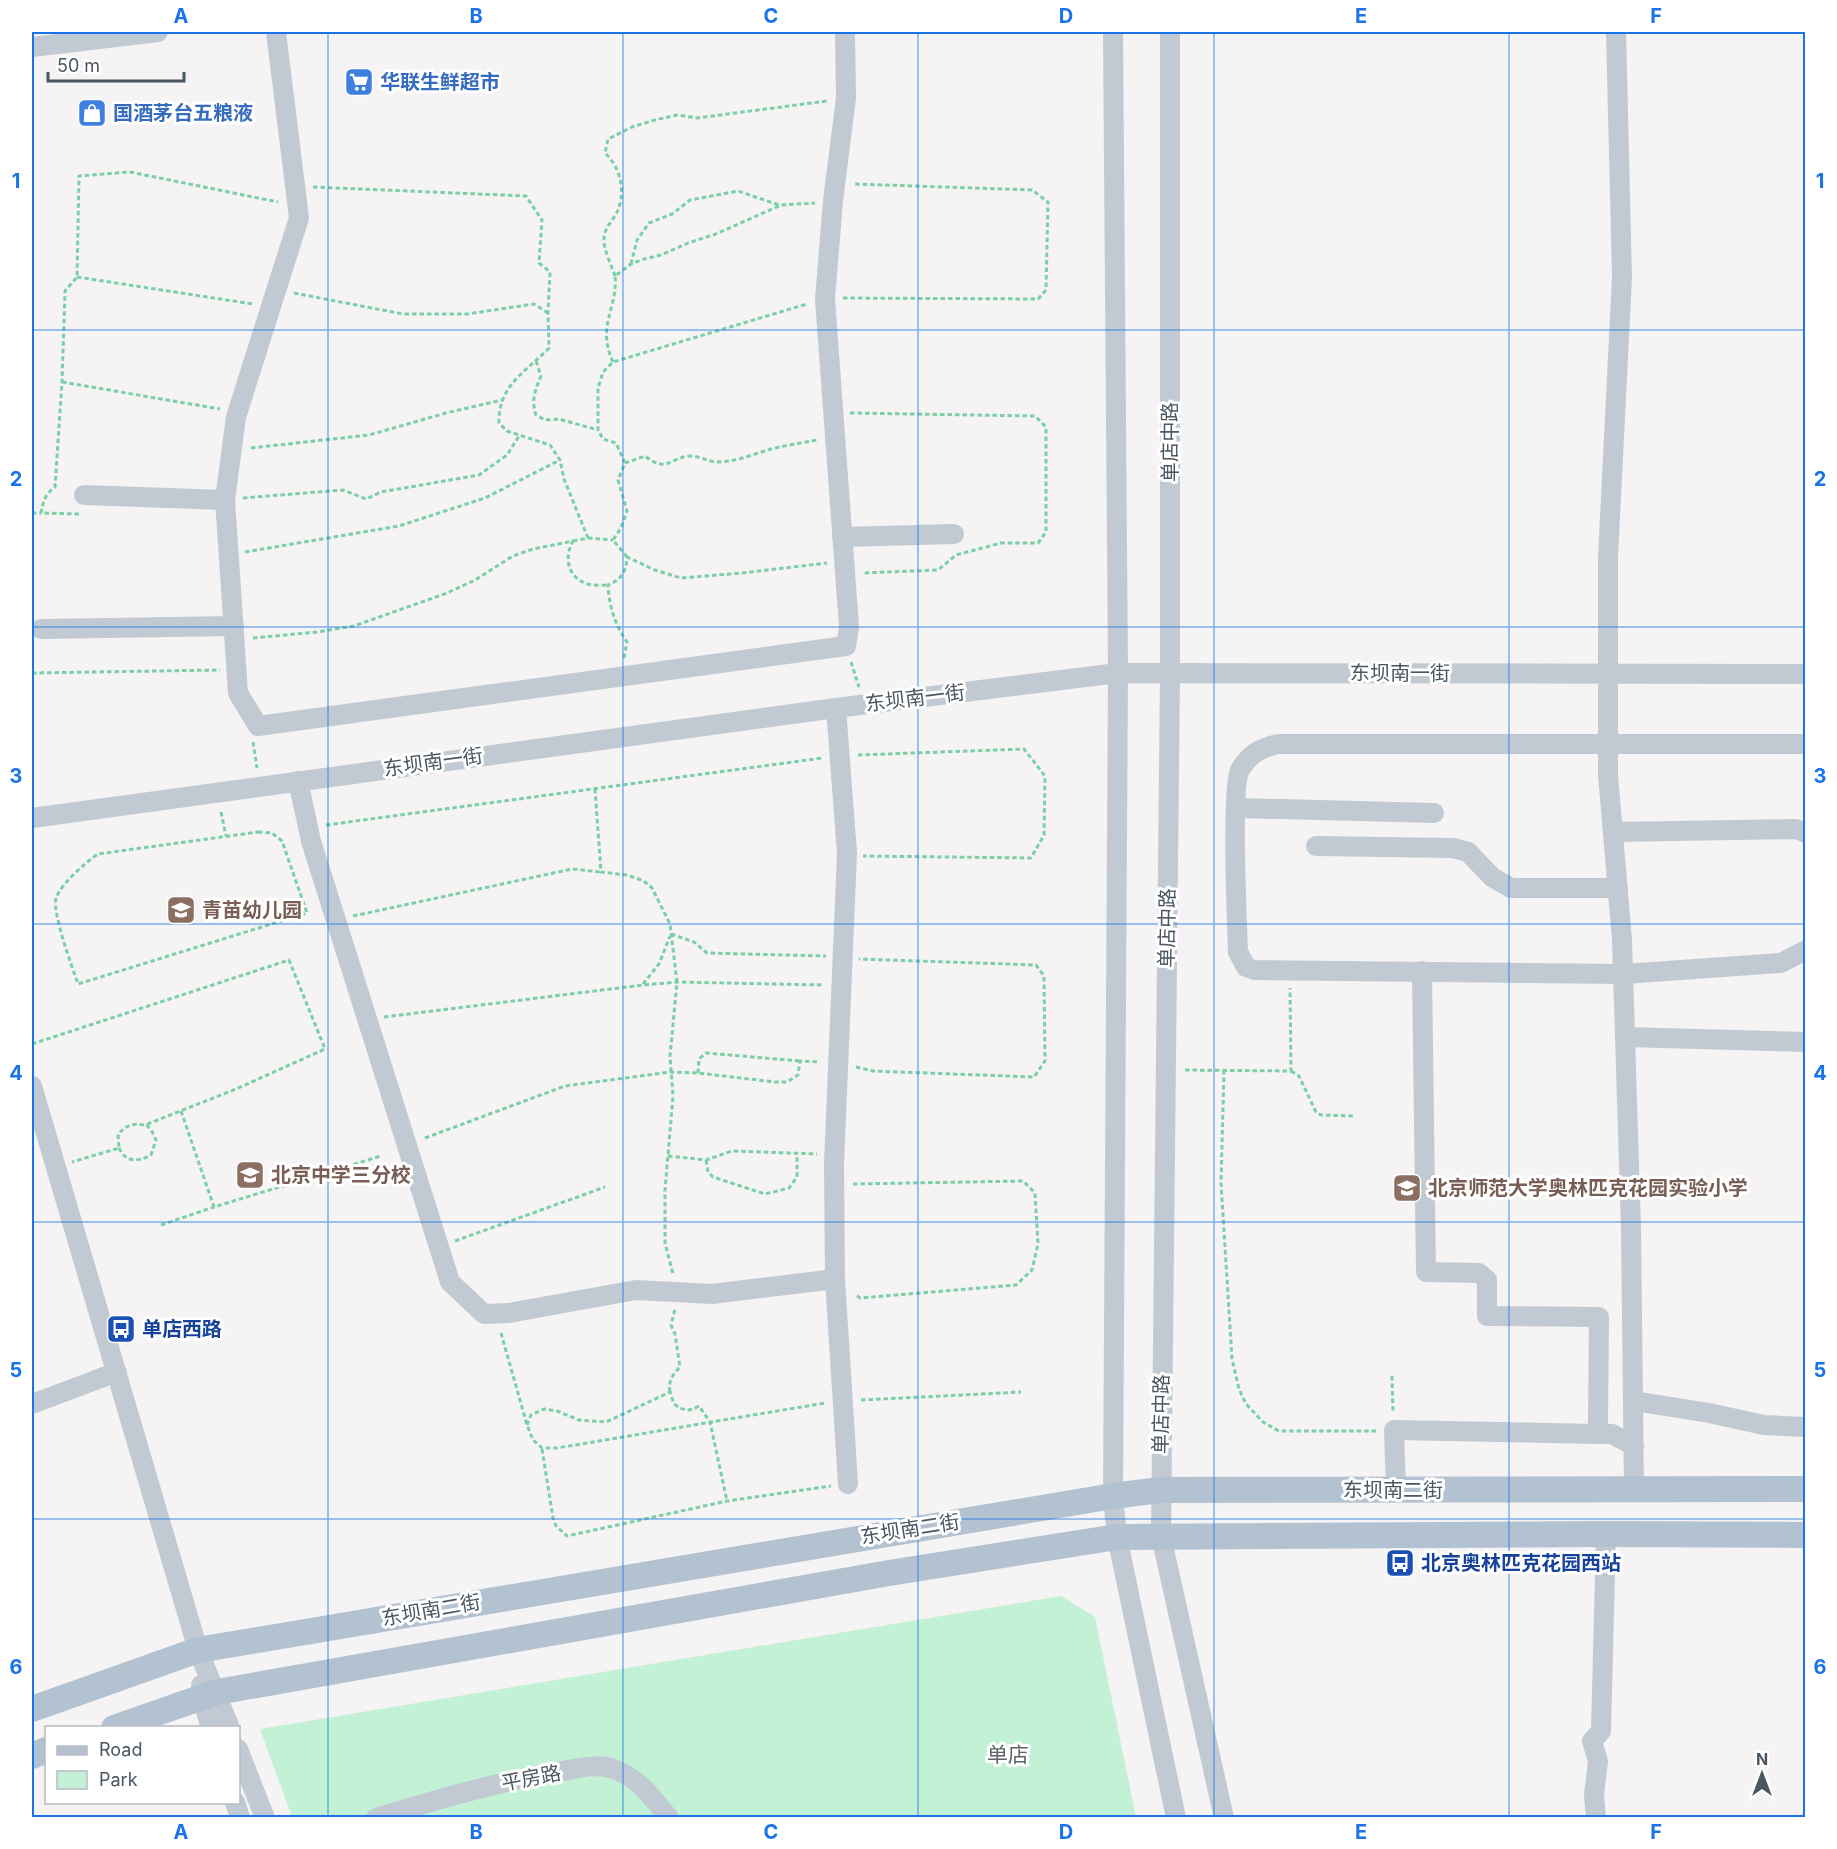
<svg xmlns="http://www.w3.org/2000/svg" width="1837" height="1849" viewBox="0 0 1837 1849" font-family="Inter,'Noto Sans SC',sans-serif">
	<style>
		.green { fill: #c3f1d5 }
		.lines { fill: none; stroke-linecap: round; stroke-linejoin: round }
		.path { stroke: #7ad0a6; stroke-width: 3; stroke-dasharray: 4.5 3; stroke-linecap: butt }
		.minor { stroke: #c1cad2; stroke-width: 20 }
		.major { stroke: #b3c2d1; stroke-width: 26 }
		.grid { fill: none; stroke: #1a73e8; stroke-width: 1.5; stroke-opacity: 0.55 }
		.labels { text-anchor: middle; stroke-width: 6; stroke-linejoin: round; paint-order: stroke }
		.shop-label { font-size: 20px; font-weight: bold; fill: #366cbe; stroke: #fff; text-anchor: start }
		.street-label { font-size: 20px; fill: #4a5661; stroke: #fff }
		.education-label { font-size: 20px; font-weight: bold; fill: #785e54; stroke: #fff; text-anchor: start }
		.transit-label { font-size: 20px; font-weight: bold; fill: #164399; stroke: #fff; text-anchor: start }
		.neighbourhood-label { font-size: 21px; fill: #5f6368; stroke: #fff }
		.neatline { fill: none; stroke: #1a73e8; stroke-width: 2 }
		.grid-label { font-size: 20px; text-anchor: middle; font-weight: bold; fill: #1a73e8 }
	</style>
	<rect width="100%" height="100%" fill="#f5f3f3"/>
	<!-- green -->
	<polygon class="green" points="1061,1596 1095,1617 1136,1817 292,1817 260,1729"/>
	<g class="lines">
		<!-- path -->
		<g class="path">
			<path d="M313,187L526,196L542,220L539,263L550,272L548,313L549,348C526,372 498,385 499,423L507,431L550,445L560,460L564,479L588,538L573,541"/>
			<polyline points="631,264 637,240 649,223 672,214 690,200 738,191 779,205"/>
			<path d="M615,276C612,267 603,248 604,239C604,227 614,220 618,210C626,190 620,167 605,153L608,139L632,127L655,120L677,115L697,118L827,101"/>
			<polyline points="77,277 253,304"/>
			<polyline points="294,293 403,314 467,314 534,304 548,313"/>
			<polyline points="843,298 1038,299 1046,290 1048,202 1032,190 853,184"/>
			<path d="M536,361L541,376C535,390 531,400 536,415L545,420L559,419L598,430"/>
			<path d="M613,362C596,325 618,309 615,276L631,264L644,259L661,255L688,243L716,234L781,205L815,203"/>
			<polyline points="62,382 220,409"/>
			<polyline points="850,413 1035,416 1046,427 1046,532 1038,543 1001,543 956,555 938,570 862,573"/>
			<polyline points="251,448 369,435 446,413 502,400"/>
			<polyline points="625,463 616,443 603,439 598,430 598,388 603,372 613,362 807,304"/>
			<polyline points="243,498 343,490 366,499 381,492 479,475 507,455 519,436"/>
			<polyline points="32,513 41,513"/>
			<path d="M79,514L41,513C43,502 45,494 55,487L62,382L65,291L77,277L79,176L130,172L278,202"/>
			<polyline points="588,538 613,540"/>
			<polyline points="245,552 399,526 485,498 560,460"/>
			<path d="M627,557L613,540L621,528L627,511L618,480L625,463L645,456C668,474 669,457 691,456C700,456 708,462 717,462C736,462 754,454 771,449C786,445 802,443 817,440"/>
			<path d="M253,638L317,632L354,626L447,593L475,580L513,556L533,549L573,541C564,557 567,578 588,584C594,586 602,585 608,585"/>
			<path d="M624,658L627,642C615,625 609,606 608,585C622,579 626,572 627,557L655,570L681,578L742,573L827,563"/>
			<polyline points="851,662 859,687"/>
			<polyline points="32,673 220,670"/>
			<polyline points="253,742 257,768"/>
			<polyline points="858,755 1024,749 1045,776 1044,835 1031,858 863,856"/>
			<polyline points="595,789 601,872 627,875 644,881 652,888 670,924 677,982 670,1056 673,1096 665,1190 665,1243 673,1274"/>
			<polyline points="221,812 226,836"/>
			<polyline points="326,825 822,758"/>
			<path d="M258,832L272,833L282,841L307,913L78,984C72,967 52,912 56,898C61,884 86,862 98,854Z"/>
			<polyline points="353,916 572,869 601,872"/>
			<polyline points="671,934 694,942 707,953 826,956"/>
			<polyline points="643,984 659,964 670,936"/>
			<polyline points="384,1017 643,985 677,982 823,985"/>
			<path d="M32,1044L289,960L325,1049L236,1089L145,1125C132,1123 127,1125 118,1134L119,1148L72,1162"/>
			<polyline points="856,1067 873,1071 1034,1077 1045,1061 1044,976 1036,965 859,959"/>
			<polyline points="1185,1070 1291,1071 1290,988"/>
			<polyline points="1224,1070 1221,1183 1232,1359 1239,1389 1246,1404 1263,1422 1279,1431 1377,1431"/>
			<polyline points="1291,1071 1299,1076 1316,1112 1321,1115 1354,1116"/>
			<polyline points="698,1073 699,1059 706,1053 800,1061"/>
			<polyline points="181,1111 214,1207 381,1156"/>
			<polyline points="425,1138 565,1086 670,1072 698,1073 775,1082 787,1082 798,1075 800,1061 820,1062"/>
			<path d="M119,1148C126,1163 138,1162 151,1155L156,1140L151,1129L146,1125"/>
			<polyline points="668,1156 706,1160 732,1151 817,1154"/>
			<polyline points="706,1160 708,1172 713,1177 765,1194 789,1188 797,1177 797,1154"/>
			<polyline points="853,1184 1023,1181 1035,1193 1038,1244 1032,1270 1016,1285 860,1298 855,1294"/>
			<polyline points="161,1225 214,1207"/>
			<polyline points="455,1241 605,1187"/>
			<polyline points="501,1333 527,1425 533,1440 542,1448 557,1448 825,1403"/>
			<polyline points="1392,1376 1393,1413"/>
			<path d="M670,1392C668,1381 673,1374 680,1367L675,1334L671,1325L675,1309"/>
			<polyline points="861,1400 1021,1392"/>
			<path d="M527,1425L531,1415L544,1409L557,1411L579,1420L606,1422L670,1392L674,1404C684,1411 689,1412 699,1406L710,1422L727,1501"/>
			<polyline points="542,1449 553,1518 556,1526 567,1536 727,1501 831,1486"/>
		</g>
		<!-- minor -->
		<g class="minor">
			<polyline points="276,32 299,218 236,417 225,500 238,693 258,726 846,646 849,627 825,299 833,201 846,98 845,32"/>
			<polyline points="1113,32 1118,673 1113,1496 1117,1537 1176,1818"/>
			<polyline points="1170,32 1170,673 1161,1536 1224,1818"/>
			<polyline points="1616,32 1622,277 1608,557 1608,775 1622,940 1631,1229 1634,1489"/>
			<polyline points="32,47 158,32"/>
			<polyline points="84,495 225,500"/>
			<polyline points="842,537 954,534"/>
			<polyline points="41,629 234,626"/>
			<path d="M1806,744H1277C1260,749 1250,753 1240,770C1231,785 1237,926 1238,952L1246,967L1254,970L1624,974L1781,963L1806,950"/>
			<polyline points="298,781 311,841 450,1282 484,1314 509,1313 636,1290 712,1294 835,1279 834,1164 847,853 836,708"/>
			<polyline points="1236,808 1434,813"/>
			<polyline points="32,818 836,708 1118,673 1806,674"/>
			<polyline points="1613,832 1796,829 1806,833"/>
			<polyline points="1316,846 1453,848 1468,852 1492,877 1511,888 1618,888"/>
			<polyline points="1625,1037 1806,1042"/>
			<polyline points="32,1086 198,1650 230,1728"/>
			<polyline points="835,1279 848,1484"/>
			<polyline points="1634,1401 1709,1413 1764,1425 1806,1427"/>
			<polyline points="32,1404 117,1372"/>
			<polyline points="1597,1434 1612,1434 1634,1446"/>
			<polyline points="1396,1490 1394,1430 1597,1434 1598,1421 1599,1317 1487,1316 1487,1280 1479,1273 1426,1272 1422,971"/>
			<polyline points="201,1685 202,1698 211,1728"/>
			<polyline points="238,1749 265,1818"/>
			<polyline points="235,1802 240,1818"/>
			<path d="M376,1818C436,1800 496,1782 557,1772C576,1769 597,1762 616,1770C640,1779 653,1799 669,1818"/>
			<polyline points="1596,1818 1594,1795 1598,1761 1592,1741 1601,1731 1606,1534"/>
		</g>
		<!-- major -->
		<g class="major">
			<polyline points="32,1709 198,1650 1113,1496 1160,1490 1806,1489"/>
			<polyline points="114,1728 217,1692 889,1573 1117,1537 1606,1534 1806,1535"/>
			<polyline points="32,1756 46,1750"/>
		</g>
	</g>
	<!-- grid -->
	<path class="grid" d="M328,32V1818M623,32V1818M918,32V1818M1214,32V1818M1509,32V1818M32,330H1806M32,627H1806M32,924H1806M32,1222H1806M32,1519H1806"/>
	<!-- icons -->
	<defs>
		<g id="supermarket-square" transform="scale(1.5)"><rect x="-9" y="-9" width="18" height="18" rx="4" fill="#3f7fe0" stroke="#fff"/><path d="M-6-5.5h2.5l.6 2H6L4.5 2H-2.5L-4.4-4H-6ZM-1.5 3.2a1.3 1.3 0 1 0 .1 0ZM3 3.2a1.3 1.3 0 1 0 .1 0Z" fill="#fff"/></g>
		<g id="shop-square" transform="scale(1.5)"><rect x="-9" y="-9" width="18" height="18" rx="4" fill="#3f7fe0" stroke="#fff"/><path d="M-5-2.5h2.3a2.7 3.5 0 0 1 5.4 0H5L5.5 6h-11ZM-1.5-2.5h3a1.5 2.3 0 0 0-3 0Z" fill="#fff"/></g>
		<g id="school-square" transform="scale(1.5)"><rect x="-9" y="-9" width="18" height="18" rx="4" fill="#8d6e63" stroke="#fff"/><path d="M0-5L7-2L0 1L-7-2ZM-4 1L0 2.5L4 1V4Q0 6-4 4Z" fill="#fff"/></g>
		<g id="bus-square" transform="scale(1.5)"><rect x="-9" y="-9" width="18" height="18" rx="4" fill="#1a4fb4" stroke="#fff"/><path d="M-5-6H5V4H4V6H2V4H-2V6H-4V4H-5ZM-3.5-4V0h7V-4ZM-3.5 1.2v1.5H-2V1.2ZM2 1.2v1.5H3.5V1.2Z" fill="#fff"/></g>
	</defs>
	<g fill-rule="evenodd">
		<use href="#supermarket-square" x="359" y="82"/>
		<use href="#shop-square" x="92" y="113"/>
		<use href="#school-square" x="181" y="910"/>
		<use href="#school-square" x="250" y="1175"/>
		<use href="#school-square" x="1407" y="1188"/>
		<use href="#bus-square" x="121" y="1329"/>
		<use href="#bus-square" x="1400" y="1563"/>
	</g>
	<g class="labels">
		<!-- shop labels -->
		<g class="shop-label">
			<text x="380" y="89">华联生鲜超市</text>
			<text x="113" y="120">国酒茅台五粮液</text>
		</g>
		<!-- street labels -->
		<g class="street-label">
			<text transform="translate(1170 442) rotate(-90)" y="7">单店中路</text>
			<text x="1400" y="680">东坝南一街</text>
			<text transform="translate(915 698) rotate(-7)" y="7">东坝南一街</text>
			<text transform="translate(433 762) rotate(-8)" y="7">东坝南一街</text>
			<text transform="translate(1167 928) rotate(-89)" y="7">单店中路</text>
			<text transform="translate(1161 1414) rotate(-89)" y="7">单店中路</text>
			<text x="1393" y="1497">东坝南二街</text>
			<text transform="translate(910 1529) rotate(-9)" y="7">东坝南二街</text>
			<text transform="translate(431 1610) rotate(-10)" y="7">东坝南二街</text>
			<text transform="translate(531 1778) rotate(-11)" y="7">平房路</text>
		</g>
		<!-- education labels -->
		<g class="education-label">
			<text x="202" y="917">青苗幼儿园</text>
			<text x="271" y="1182">北京中学三分校</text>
			<text x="1428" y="1195">北京师范大学奥林匹克花园实验小学</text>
		</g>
		<!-- transit labels -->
		<g class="transit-label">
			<text x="142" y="1336">单店西路</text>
			<text x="1421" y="1570">北京奥林匹克花园西站</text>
		</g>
		<!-- neighbourhood labels -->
		<g class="neighbourhood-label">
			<text x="1008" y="1762">单店</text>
		</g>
	</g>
	<!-- border -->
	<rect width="1837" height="1849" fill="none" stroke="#ffffff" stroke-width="66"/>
	<!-- legend -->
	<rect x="45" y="1726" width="195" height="78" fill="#ffffff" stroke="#b7bbc0" stroke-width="1.5"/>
	<rect x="57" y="1746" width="30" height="9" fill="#b3c2d1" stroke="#b7bbc0" stroke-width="1.5"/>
	<text x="99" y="1756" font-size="18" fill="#4a5661">Road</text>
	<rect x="57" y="1771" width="30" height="18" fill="#c3f1d5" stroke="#b7bbc0" stroke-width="1.5"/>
	<text x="99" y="1786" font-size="18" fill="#4a5661">Park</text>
	<!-- north arrow -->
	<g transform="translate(1762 1774)" stroke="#ffffff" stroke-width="4.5" paint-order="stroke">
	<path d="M0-4.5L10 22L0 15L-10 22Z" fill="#4a5661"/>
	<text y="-9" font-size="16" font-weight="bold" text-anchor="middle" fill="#4a5661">N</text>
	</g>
	<!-- scale -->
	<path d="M48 72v9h136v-9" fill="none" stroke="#4a5661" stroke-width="3"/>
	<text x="57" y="72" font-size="18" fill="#4a5661" stroke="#ffffff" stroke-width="4.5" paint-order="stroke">50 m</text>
	<rect x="33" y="33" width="1771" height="1783" class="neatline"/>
	<g class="grid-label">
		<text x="181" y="23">A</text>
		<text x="476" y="23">B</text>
		<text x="771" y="23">C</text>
		<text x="1066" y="23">D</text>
		<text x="1361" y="23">E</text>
		<text x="1656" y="23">F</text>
		<text x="16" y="188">1</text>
		<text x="1820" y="188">1</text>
		<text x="16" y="486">2</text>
		<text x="1820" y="486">2</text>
		<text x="16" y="783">3</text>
		<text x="1820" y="783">3</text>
		<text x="16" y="1080">4</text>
		<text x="1820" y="1080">4</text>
		<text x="16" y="1377">5</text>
		<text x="1820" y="1377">5</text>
		<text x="16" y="1674">6</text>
		<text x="1820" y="1674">6</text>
		<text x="181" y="1839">A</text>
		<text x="476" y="1839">B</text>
		<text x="771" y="1839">C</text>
		<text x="1066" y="1839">D</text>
		<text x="1361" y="1839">E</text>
		<text x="1656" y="1839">F</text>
	</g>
</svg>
